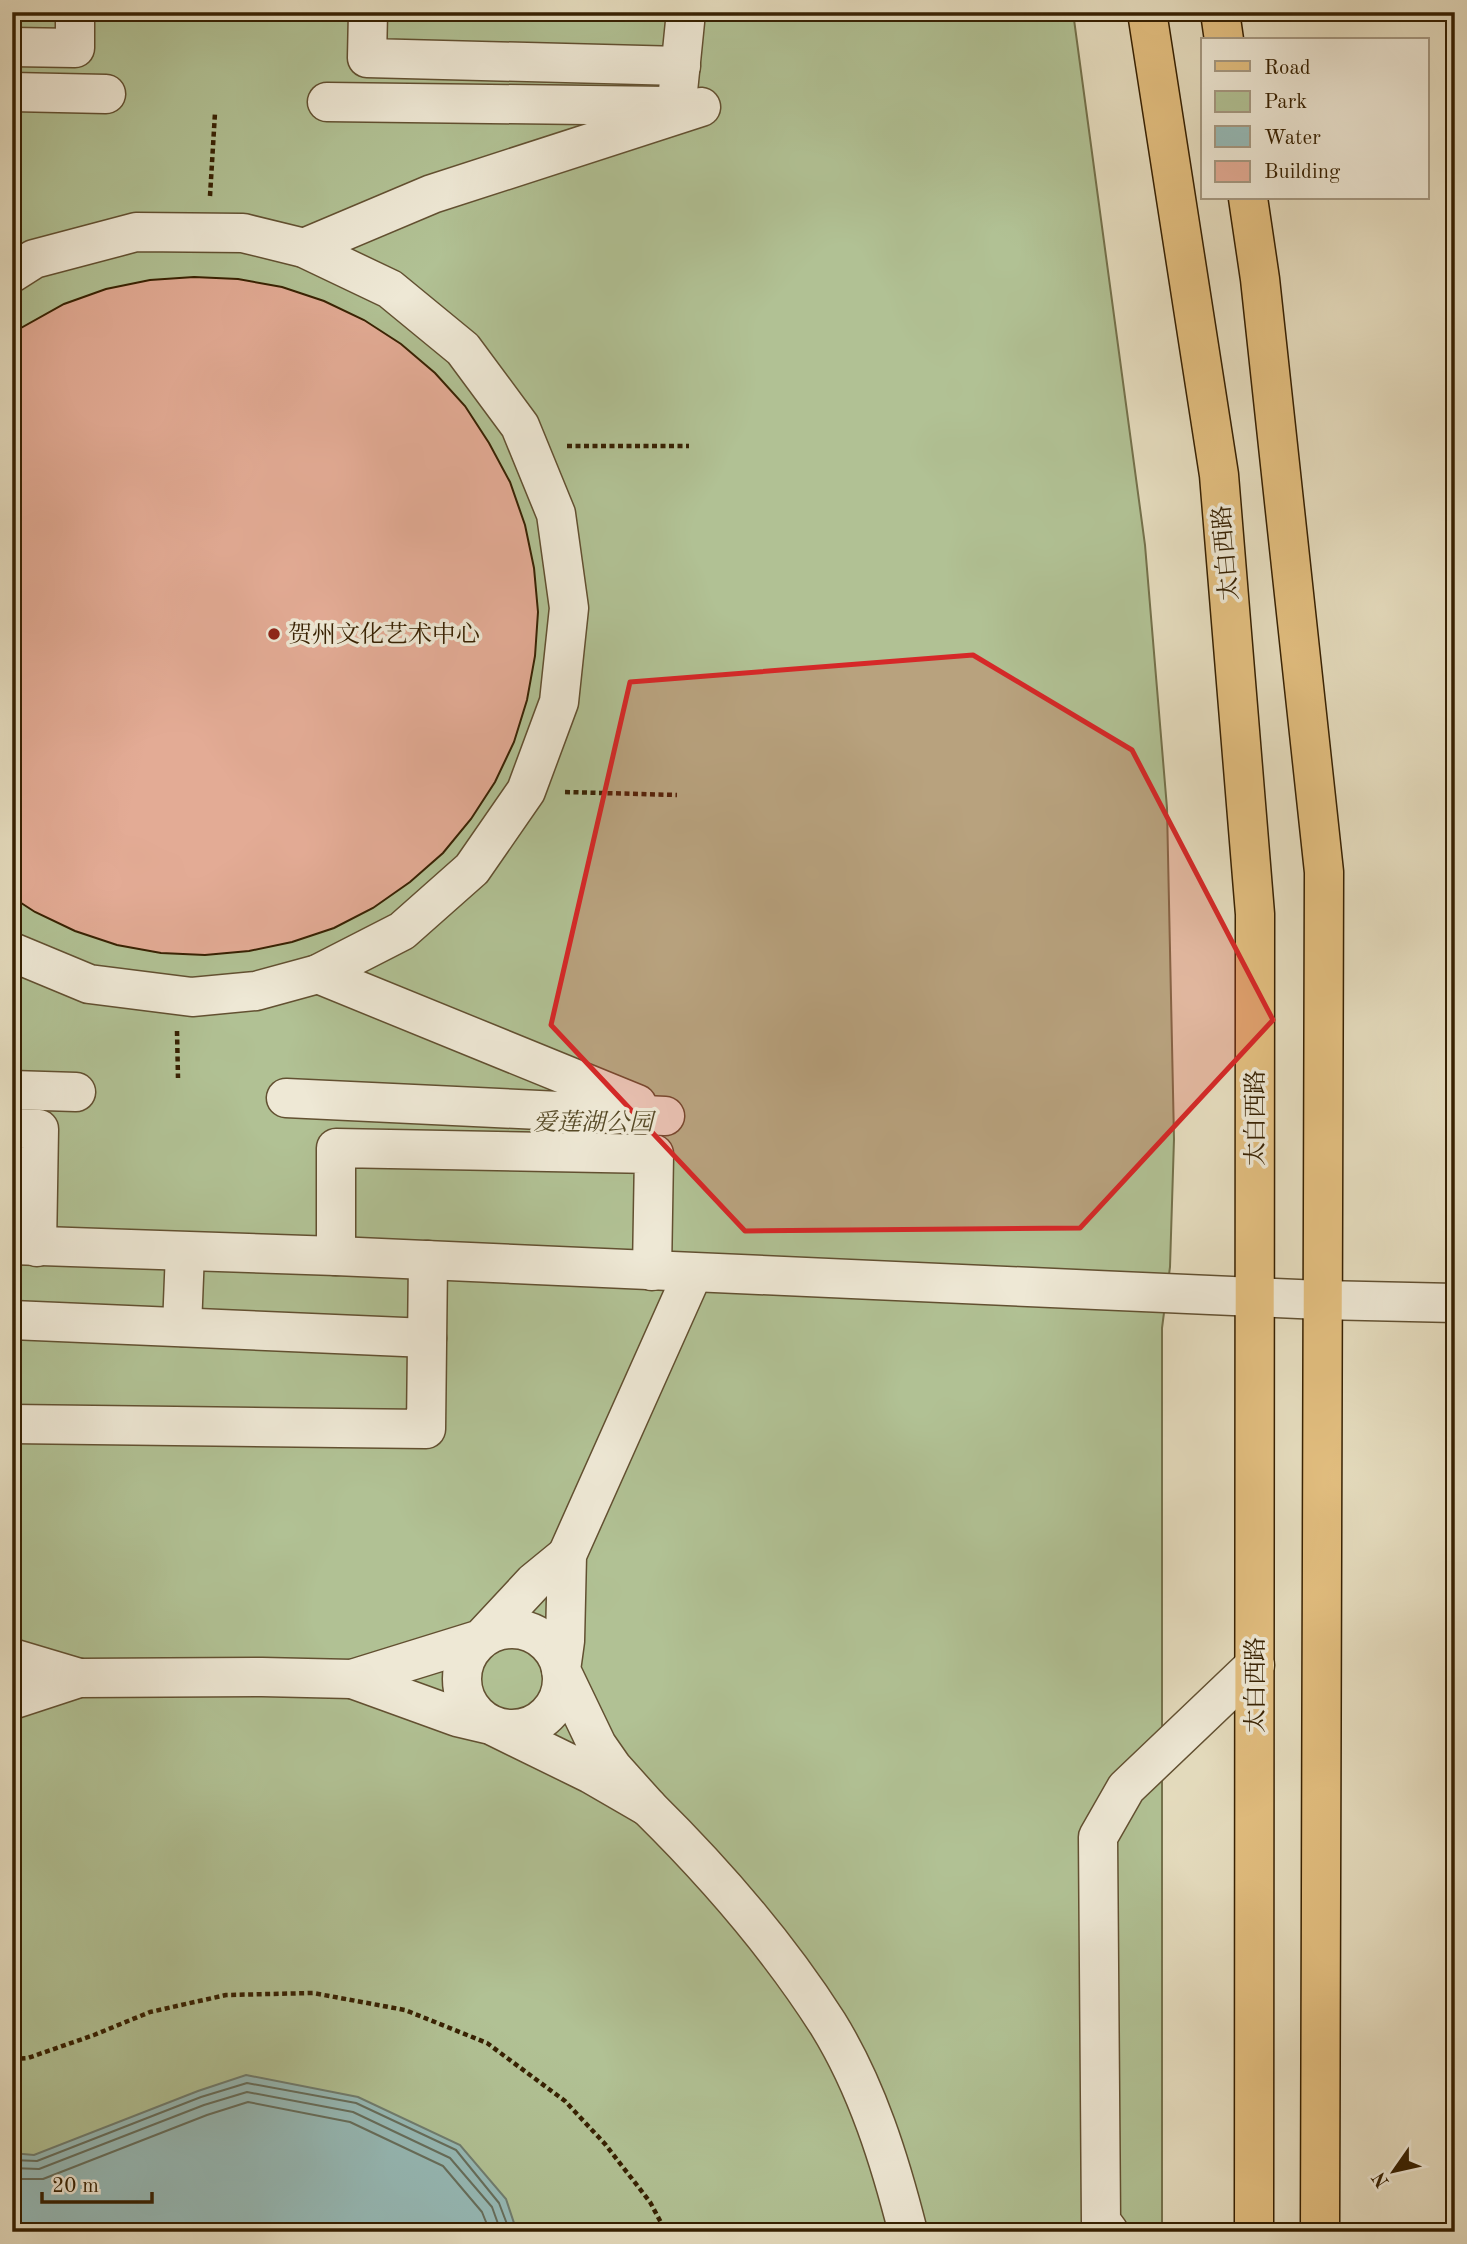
<svg xmlns="http://www.w3.org/2000/svg" width="1467" height="2244" viewBox="0 0 1467 2244" font-family="'Old Standard TT','Noto Serif SC',serif">
	<style>
		.green { fill: #b1c194; stroke: #74714b; stroke-width: 2 }
		.water { fill: #96bab7; stroke: #707d6f; stroke-width: 2 }
		.lines { fill: none; stroke-linecap: round; stroke-linejoin: round }
		.shore { stroke: #666e5c; stroke-width: 2 }
		.building { fill: #e3ab95; stroke: #372102; stroke-width: 2 }
		.minor-casing { stroke: #625031; stroke-width: 41 }
		.major-casing { stroke: #372102; stroke-width: 41 }
		.path { stroke: #372102; stroke-width: 4.5; stroke-dasharray: 5 3.5; stroke-linecap: butt }
		.minor { stroke: #eee8d5; stroke-width: 38 }
		.major { stroke: #e2be7f; stroke-width: 38 }
		.marked { fill: #d62828; fill-opacity: 0.2; stroke: #d62828; stroke-width: 5; stroke-linejoin: round }
		.poi-dot { fill: #8f2418; stroke: #eee8d5; stroke-width: 2.5 }
		.labels { text-anchor: middle; stroke-width: 7; stroke-linejoin: round; paint-order: stroke }
		.street-label { font-size: 24px; fill: #372102; stroke: #eee8d5 }
		.poi-label { font-size: 24px; fill: #372102; stroke: #eee8d5; text-anchor: start }
		.park-label { font-size: 24px; font-style: italic; fill: #564926; stroke: #eee8d5 }
	</style>
	<rect width="100%" height="100%" fill="#e5dcbe"/>
	<filter id="stains"><feTurbulence type="fractalNoise" baseFrequency=".00286" numOctaves="4"/><feColorMatrix values="0 0 0 0 .2 0 0 0 0 .09 0 0 0 0 .02 0 0 0 .5 -.17"/></filter>
	<radialGradient id="worn" r=".72"><stop offset=".6" stop-color="#630" stop-opacity="0"/><stop offset="1" stop-color="#630" stop-opacity=".3"/></radialGradient>
	<!-- green -->
	<polygon class="green" points="12,12 1073,12 1145,545 1167,808 1174,1139 1170,1267 1162,1328 1162,2232 12,2232"/>
	<!-- water -->
	<polygon class="water" points="246,2075 358,2097 460,2145 506,2199 517,2232 12,2232 12,2153 34,2155 198,2091"/>
	<g class="lines">
		<!-- shore -->
		<g class="shore">
			<polyline points="12,2160 37,2161 201,2097 247,2083 356,2103 456,2150 499,2203 510,2232"/>
			<polyline points="12,2168 39,2169 204,2105 247,2092 353,2112 450,2158 492,2207 501,2232"/>
			<polyline points="12,2179 43,2179 207,2115 248,2102 350,2122 443,2166 482,2212 490,2232"/>
		</g>
	</g>
	<!-- building -->
	<polygon class="building" points="194,277 238,279 282,287 324,301 364,320 401,344 435,373 465,406 489,443 510,482 525,525 534,568 538,612 535,656 527,700 514,742 495,782 471,819 443,853 410,882 373,908 334,928 292,942 249,951 205,955 161,953 117,945 75,931 35,912 12,897 12,333 64,304 106,289 150,280"/>
	<g class="lines">
		<!-- minor casing -->
		<g class="minor-casing">
			<g id="minor">
				<polyline points="368,12 367,58 681,66"/>
				<polyline points="12,47 75,48 75,12"/>
				<polyline points="678,91 686,12"/>
				<polyline points="12,92 106,94"/>
				<polyline points="327,102 668,106"/>
				<polyline points="304,248 432,194 701,107"/>
				<polyline points="12,273 34,259 136,232 243,233 304,248 390,289 463,349 520,426 556,514 569,608 559,702 526,791 472,869 402,931 318,974 256,991 192,997 89,984 12,952"/>
				<polyline points="318,974 637,1104"/>
				<polyline points="12,1090 76,1092"/>
				<polyline points="286,1098 665,1116"/>
				<polyline points="12,1128 39,1129 37,1247"/>
				<polyline points="12,1245 336,1256 1321,1300 1455,1303"/>
				<polyline points="336,1256 336,1148 654,1154 652,1271"/>
				<polyline points="12,1320 427,1338"/>
				<polyline points="182,1327 185,1252"/>
				<polyline points="12,1424 426,1429 428,1260"/>
				<circle cx="512" cy="1679" r="50"/>
				<polyline points="12,1658 79,1678"/>
				<polyline points="352,1679 457,1717 491,1725 591,1774 648,1807 613,1768 597,1745 561,1670 565,1641 567,1555 693,1273"/>
				<polyline points="12,1700 79,1678 262,1677 352,1679 481,1639 534,1582 567,1555"/>
				<path d="M648,1807C715,1873 777,1944 828,2024C867,2087 890,2161 908,2232"/>
				<polyline points="1109,2232 1101,2221 1098,1837 1126,1788 1255,1665"/>
			</g>
		</g>
		<!-- major casing -->
		<g class="major-casing">
			<g id="major">
				<polyline points="1147,12 1219,475 1255,914 1254,2232"/>
				<polyline points="1220,12 1224,40"/>
				<polyline points="1248,198 1260,279 1324,872 1320,2232"/>
			</g>
		</g>
		<!-- path -->
		<g class="path">
			<polyline points="210,196 215,113"/>
			<polyline points="567,446 689,446"/>
			<polyline points="565,792 677,795"/>
			<polyline points="177,1031 178,1078"/>
			<polyline points="12,2059 28,2058 94,2035 150,2012 226,1995 313,1993 405,2010 487,2043 565,2101 605,2144 650,2202 666,2232"/>
		</g>
		<!-- minor -->
		<use href="#minor" class="minor"/>
		<!-- major -->
		<use href="#major" class="major"/>
	</g>
	<!-- marked area -->
	<path class="marked" d="M973,655L1132,750L1273,1020L1080,1228L745,1231L551,1025L630,682Z"/>
	<!-- markers -->
	<circle class="poi-dot" cx="274" cy="634" r="7"/>
	<g class="labels">
		<!-- street labels -->
		<g class="street-label">
			<text transform="translate(1225 553) rotate(-95)" y="8">太白西路</text>
			<text transform="translate(1255 1118) rotate(-90)" y="8">太白西路</text>
			<text transform="translate(1255 1685) rotate(-90)" y="8">太白西路</text>
		</g>
		<!-- poi labels -->
		<g class="poi-label">
			<text x="288" y="642">贺州文化艺术中心</text>
		</g>
		<!-- park labels -->
		<g class="park-label">
			<text x="593" y="1130">爱莲湖公园</text>
		</g>
	</g>
	<!-- margin -->
	<rect width="1467" height="2244" fill="none" stroke="#e5dcbe" stroke-width="42"/>
	<rect x="14" y="14" width="1439" height="2216" fill="none" stroke="#372102" stroke-width="3.5"/>
	<rect x="21" y="21" width="1425" height="2202" fill="none" stroke="#372102" stroke-width="2"/>
	<!-- legend -->
	<rect x="1201" y="38" width="228" height="161" fill="#eee8d5" stroke="#a59881" stroke-width="2"/>
	<rect x="1215" y="61" width="35" height="10" fill="#e2be7f" stroke="#a59881" stroke-width="2"/>
	<text x="1264" y="74" font-size="21" fill="#372102">Road</text>
	<rect x="1215" y="91" width="35" height="21" fill="#b1c194" stroke="#a59881" stroke-width="2"/>
	<text x="1264" y="108" font-size="21" fill="#372102">Park</text>
	<rect x="1215" y="126" width="35" height="21" fill="#96bab7" stroke="#a59881" stroke-width="2"/>
	<text x="1264" y="144" font-size="21" fill="#372102">Water</text>
	<rect x="1215" y="161" width="35" height="21" fill="#e3ab95" stroke="#a59881" stroke-width="2"/>
	<text x="1264" y="178" font-size="21" fill="#372102">Building</text>
	<!-- north arrow -->
	<g transform="translate(1394 2171) rotate(236)" stroke="#eee8d5" stroke-width="5" paint-order="stroke">
	<path d="M0-5L12 26L0 18L-12 26Z" fill="#372102"/>
	<text y="-10" font-size="19" font-weight="bold" text-anchor="middle" fill="#372102">N</text>
	</g>
	<!-- scale -->
	<path d="M42 2192v10h110v-10" fill="none" stroke="#372102" stroke-width="3.5"/>
	<text x="52" y="2192" font-size="21" fill="#372102" stroke="#eee8d5" stroke-width="5" paint-order="stroke">20 m</text>
	<rect width="100%" height="100%" filter="url(#stains)"/>
	<rect width="100%" height="100%" fill="url(#worn)"/>
</svg>
